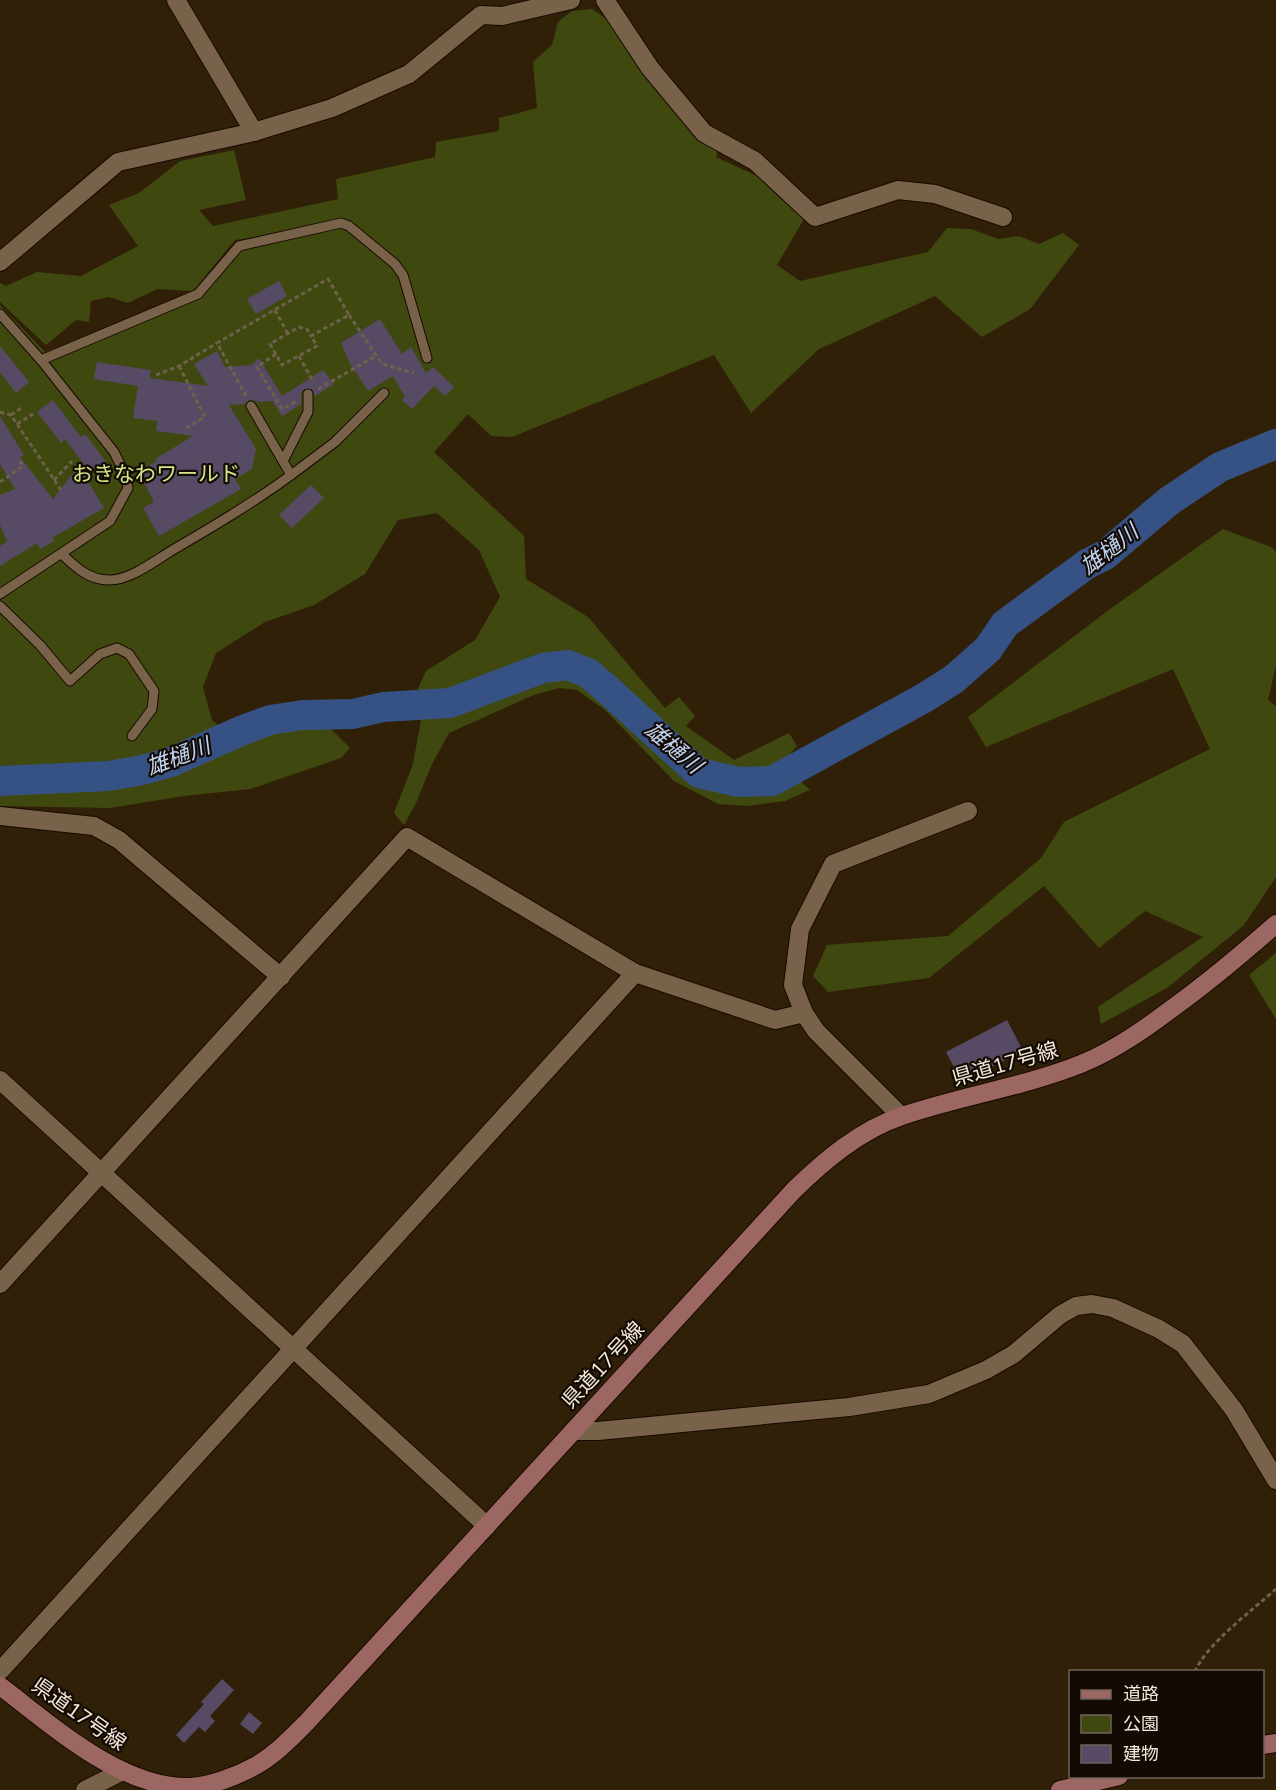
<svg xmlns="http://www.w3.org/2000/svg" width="1276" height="1790" viewBox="0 0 1276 1790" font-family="Mulish,'Noto Sans JP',sans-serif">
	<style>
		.green { fill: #3f490f }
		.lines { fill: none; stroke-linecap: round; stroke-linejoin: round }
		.river { stroke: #365285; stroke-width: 30 }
		.building { fill: #574a64 }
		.lane-casing { stroke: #190900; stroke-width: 11 }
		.street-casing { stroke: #190900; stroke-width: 20 }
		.secondary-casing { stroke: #190900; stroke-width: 20 }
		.path { stroke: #6f604b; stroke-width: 3; stroke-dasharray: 4.5 3; stroke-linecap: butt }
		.lane { stroke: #78634a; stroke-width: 9 }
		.street { stroke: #78634a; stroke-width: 18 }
		.secondary { stroke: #9c6762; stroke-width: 18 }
		.labels { text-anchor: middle; stroke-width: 4.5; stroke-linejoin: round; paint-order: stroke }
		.park-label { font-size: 21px; fill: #d3e687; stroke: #130b03 }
		.street-label { font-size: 21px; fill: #f3e7d9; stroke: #130b03 }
		.water-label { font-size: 22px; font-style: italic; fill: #c1d3f3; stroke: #130b03 }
	</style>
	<rect width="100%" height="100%" fill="#312008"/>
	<!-- green -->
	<g class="green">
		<polygon points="592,9 608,20 638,68 718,148 716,157 759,177 804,219 777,265 800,281 928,252 947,228 971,229 998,239 1019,236 1039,244 1063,233 1079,245 1030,309 982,337 935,296 819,349 751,413 714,355 512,437 491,436 468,414 434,452 524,536 526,579 588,617 665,708 679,697 695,716 686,726 734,760 789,733 797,746 780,766 731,786 750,795 800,781 810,790 785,801 747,806 718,804 674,781 605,710 577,690 559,688 531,696 449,733 432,764 416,803 404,825 394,813 413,764 421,720 415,695 426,671 475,640 500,597 479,550 437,513 398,520 365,574 314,605 265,622 216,653 203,687 212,720 223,729 260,709 325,723 350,748 341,758 250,789 184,796 110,808 0,806 0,305 45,352 195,292 238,243 273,234 235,240 193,291 157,289 128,303 109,297 91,301 89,322 76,320 46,345 0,302 0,283 6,286 37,272 81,276 138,246 109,205 139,193 180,161 234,150 246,200 199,210 213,226 338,199 336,179 435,157 436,142 499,131 499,118 537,108 533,62 552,45 558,22 572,11"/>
		<polygon points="1223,529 1273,548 1276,552 1276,665 1268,700 1276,706 1276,877 1244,925 1167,988 1101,1024 1098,1007 1203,937 1145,911 1099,948 1044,886 929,978 828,992 813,976 827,945 948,936 1041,858 1064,822 1210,749 1173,669 986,747 968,717 1110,609"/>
		<polygon points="1276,953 1276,1019 1249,975"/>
	</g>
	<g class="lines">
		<!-- river -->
		<polyline class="river" points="0,781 109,776 142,770 171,762 243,730 270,720 303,715 353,714 383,707 450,703 543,668 568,665 588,673 608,690 699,773 739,782 772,781 924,698 954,679 988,649 1005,624 1087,564 1105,555 1169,501 1220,467 1276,444"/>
	</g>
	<!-- building -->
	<g class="building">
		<polygon points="279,281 287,296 256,314 247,299"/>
		<polygon points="380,319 402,354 411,347 426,373 433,367 454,387 445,396 434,386 412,409 402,400 405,397 393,376 368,391 355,371 354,372 341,343"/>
		<polygon points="0,346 29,382 16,393 0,372"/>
		<polygon points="217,351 225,367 251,365 259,358 282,396 323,370 334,384 315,396 312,389 304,389 301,393 301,404 282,416 273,402 274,401 257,402 250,399 245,404 229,405 256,449 252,469 235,479 241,489 159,536 143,508 154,502 144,483 147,481 141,470 157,461 155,459 193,436 156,431 157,421 133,418 138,386 94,379 97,362 151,370 150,378 208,386 194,364"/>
		<polygon points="53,400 81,437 85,434 106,462 86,478 104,508 52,538 54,541 40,549 37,543 0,566 0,546 7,541 0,525 0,495 15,489 0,464 0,416 24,455 20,457 53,499 82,462 65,439 61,443 37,412"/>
		<polygon points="311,485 324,498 292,528 279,515"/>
		<polygon points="1007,1020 1023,1051 962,1082 946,1052"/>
		<polygon points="222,1679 234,1690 210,1716 215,1721 205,1732 199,1727 184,1743 176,1735 204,1704 201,1702"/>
		<polygon points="249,1712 262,1723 253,1734 240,1724"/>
	</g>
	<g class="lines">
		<!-- lane casing -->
		<g class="lane-casing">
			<g id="lane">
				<polyline points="0,314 41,360 114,452 125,474 128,488 110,521 0,594"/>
				<polyline points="41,360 198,294 239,246 341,223 349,226 395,264 403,275 427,358"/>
				<polyline points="283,461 308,412 308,394"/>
				<polyline points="291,475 335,442 384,393"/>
				<path d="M62,554C75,567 89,580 109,580C130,580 153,562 171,551C212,527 253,503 291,475L251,406"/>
				<polyline points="0,606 40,645 70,681 100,654 117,648 129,654 154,691 152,709 132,736"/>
			</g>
		</g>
		<!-- street casing -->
		<g class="street-casing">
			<g id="street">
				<polyline points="176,0 254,132"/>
				<polyline points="605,0 650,68 704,133 755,161 815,217 898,190 935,194 1003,217"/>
				<polyline points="0,262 118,162 254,132 332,108 409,74 481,15 502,16 571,0"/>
				<polyline points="0,816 94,826 119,840 281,977"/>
				<polyline points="0,1080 487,1526"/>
				<polyline points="901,1116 816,1031 804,1013 793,985 800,929 833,864 968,811"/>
				<polyline points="0,1284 407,837 635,973 775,1020 804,1013"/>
				<polyline points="573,1431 598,1431 849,1407 929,1394 986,1370 1014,1354 1060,1315 1076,1306 1092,1304 1113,1308 1159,1329 1183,1344 1234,1410 1276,1480"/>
				<polyline points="0,1671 635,973"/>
				<polyline points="85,1790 123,1771"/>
			</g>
		</g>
		<!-- secondary casing -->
		<g class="secondary-casing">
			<g id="secondary">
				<path d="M0,1686C52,1725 121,1789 190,1787C211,1786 237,1776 255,1766C275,1755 291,1738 307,1722L794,1190C825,1160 860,1130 902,1116C961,1096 1023,1087 1081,1064C1115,1050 1145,1029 1174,1007C1210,981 1243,953 1276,924"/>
				<polyline points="1262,1745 1276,1743"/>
				<polyline points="1060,1790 1119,1776"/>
			</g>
		</g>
		<!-- path -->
		<g class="path">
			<polyline points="275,310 288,334"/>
			<polyline points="349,315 382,364 414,373"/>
			<polyline points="276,354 257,367 282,409 297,401"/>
			<polyline points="299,356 314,383"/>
			<polyline points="179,366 205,417 183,430"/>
			<polyline points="156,375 179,366 217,343"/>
			<polyline points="318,389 376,356"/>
			<polyline points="246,396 217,343 328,279 349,315 311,336 317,346 282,365 270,344 299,327 307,329 311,336"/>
			<polyline points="0,412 11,415 61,490"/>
			<polyline points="11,415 21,408"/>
			<polyline points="17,424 33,414"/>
			<polyline points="54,480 72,461"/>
			<polyline points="0,482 23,466 20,461"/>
			<path d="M1195,1672C1205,1645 1254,1609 1276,1589"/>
		</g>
		<!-- lane -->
		<use href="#lane" class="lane"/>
		<!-- street -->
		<use href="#street" class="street"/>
		<!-- secondary -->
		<use href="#secondary" class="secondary"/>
	</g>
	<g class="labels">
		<!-- park labels -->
		<g class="park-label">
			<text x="156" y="481">おきなわワールド</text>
		</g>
		<!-- street labels -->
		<g class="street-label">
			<text transform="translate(1005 1064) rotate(-16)" y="7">県道17号線</text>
			<text transform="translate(603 1365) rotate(-47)" y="7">県道17号線</text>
			<text transform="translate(79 1714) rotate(35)" y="7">県道17号線</text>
		</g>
		<!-- water labels -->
		<g class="water-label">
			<text transform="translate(1109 549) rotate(-38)" y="8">雄樋川</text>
			<text transform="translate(674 747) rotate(40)" y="8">雄樋川</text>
			<text transform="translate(178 756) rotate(-21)" y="8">雄樋川</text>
		</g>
	</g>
	<!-- legend -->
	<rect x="1069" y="1670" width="195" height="108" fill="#130b03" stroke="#6d6359" stroke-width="1.5"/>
	<rect x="1081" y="1690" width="30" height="9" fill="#9c6762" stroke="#6d6359" stroke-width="1.5"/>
	<text x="1123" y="1700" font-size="18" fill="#f3e7d9">道路</text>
	<rect x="1081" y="1715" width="30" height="18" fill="#3f490f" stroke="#6d6359" stroke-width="1.5"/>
	<text x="1123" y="1730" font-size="18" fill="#f3e7d9">公園</text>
	<rect x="1081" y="1745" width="30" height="18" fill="#574a64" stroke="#6d6359" stroke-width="1.5"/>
	<text x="1123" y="1760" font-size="18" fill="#f3e7d9">建物</text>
</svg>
